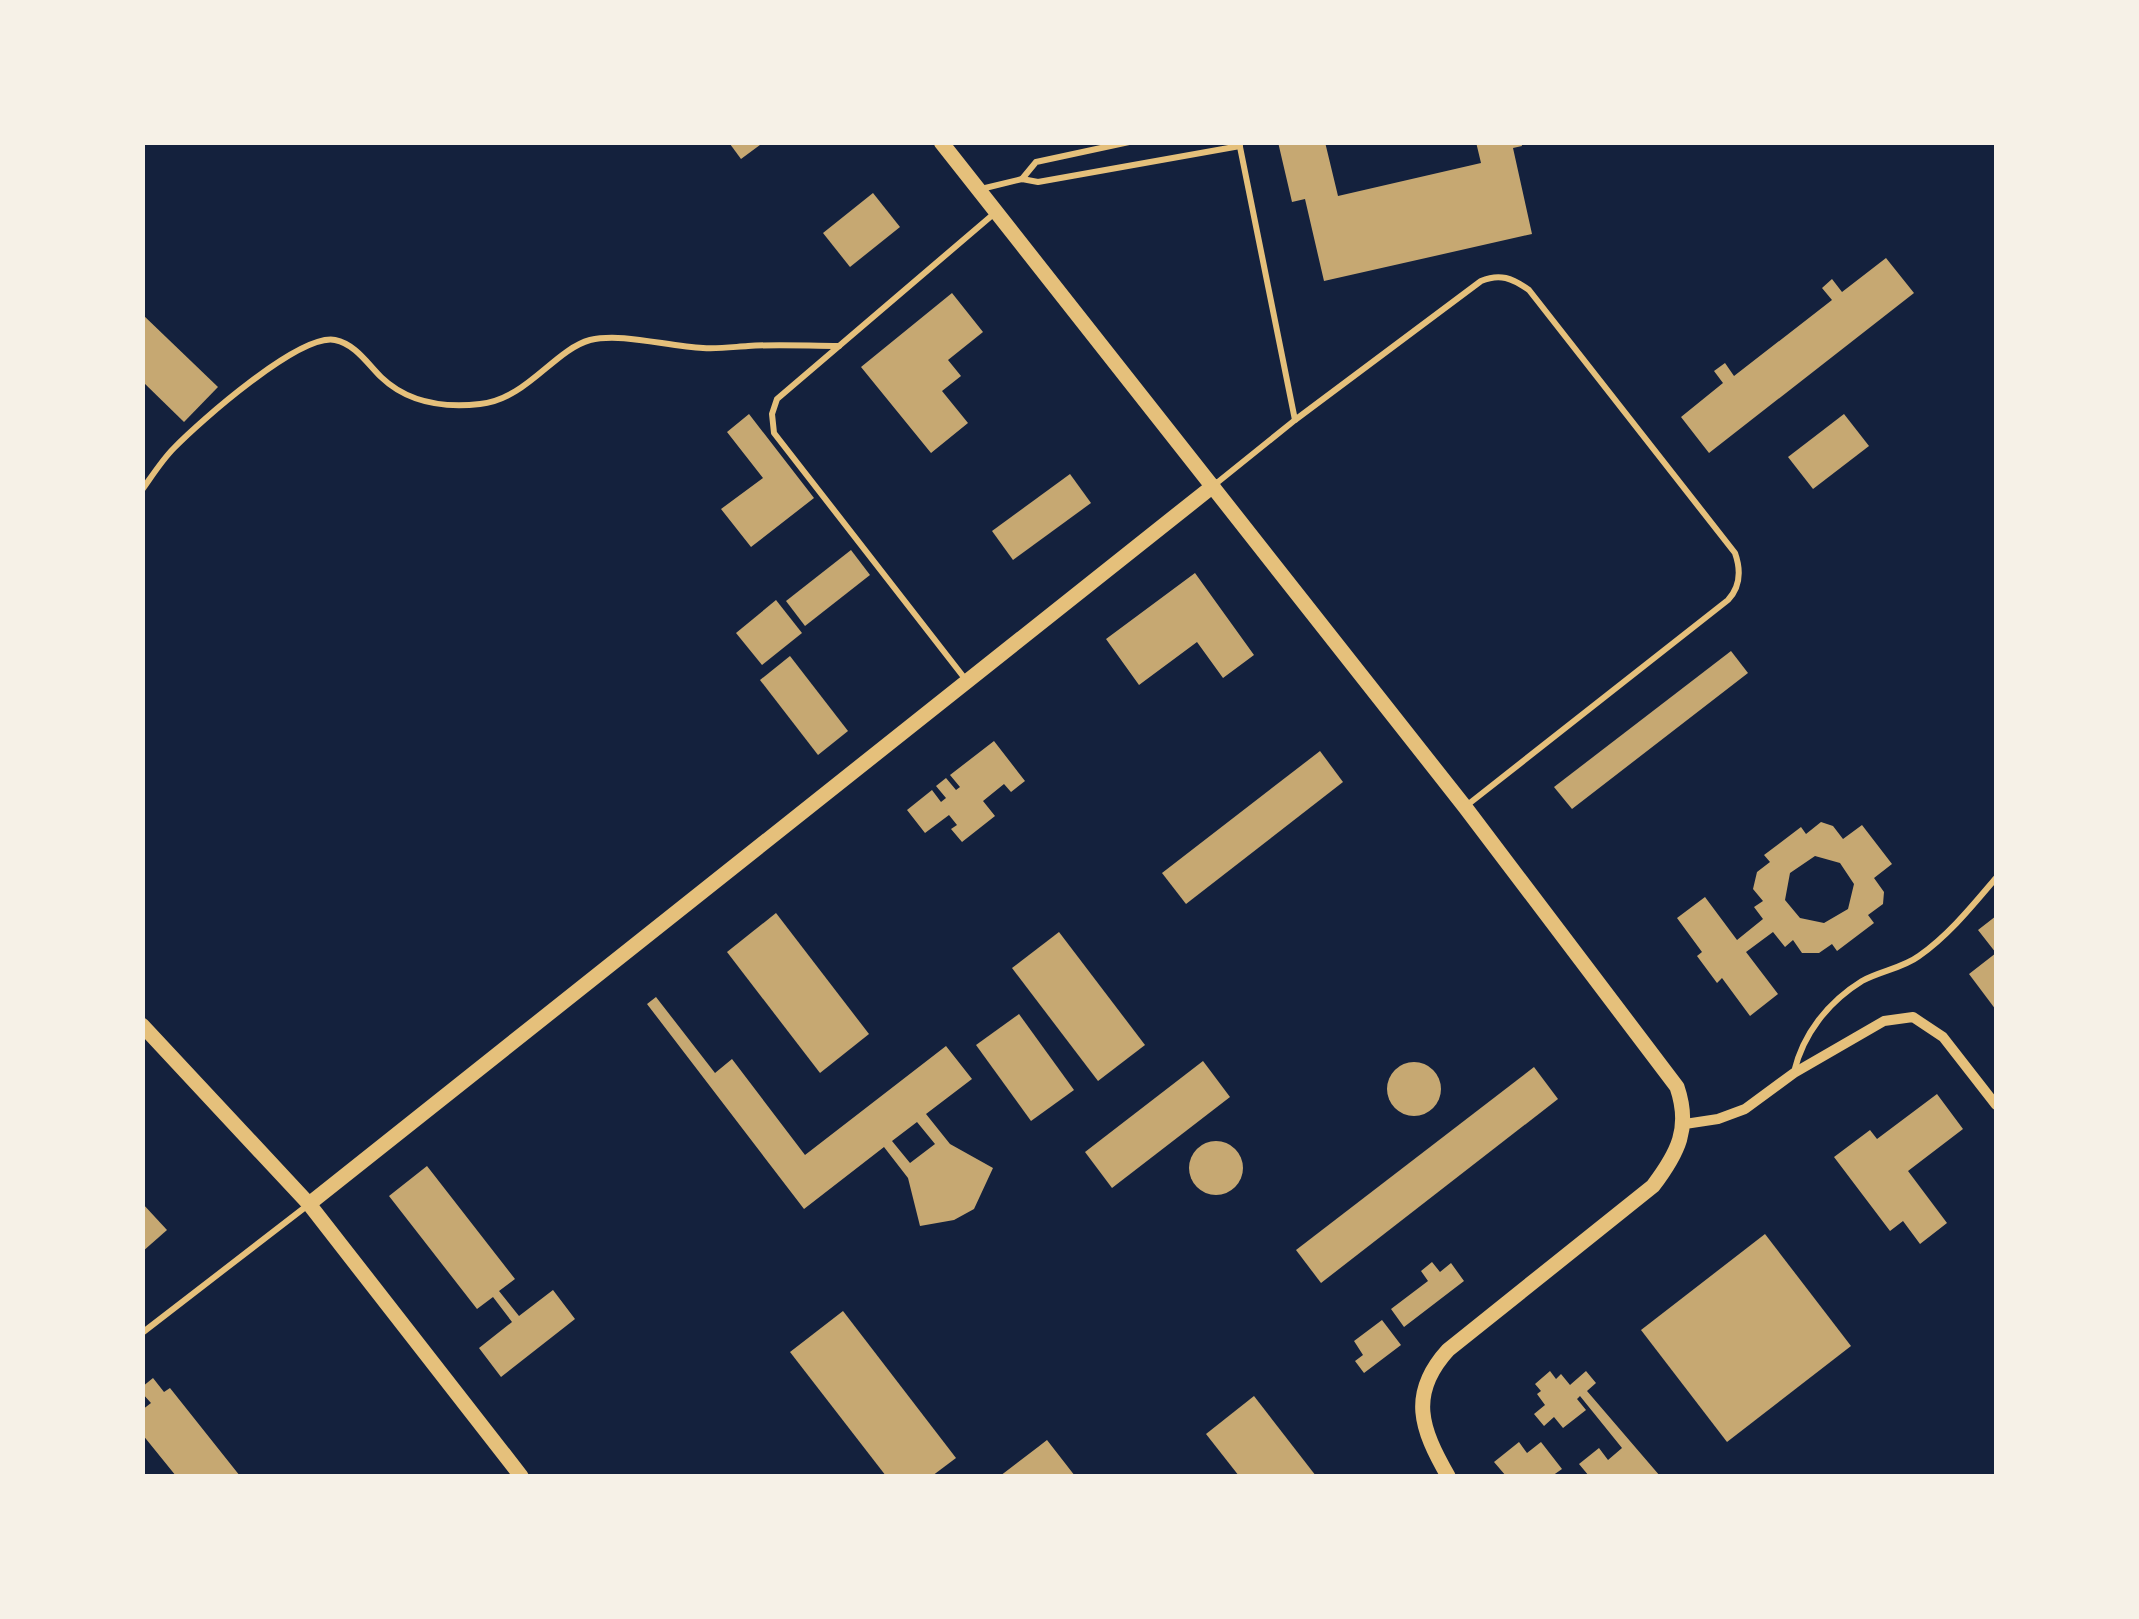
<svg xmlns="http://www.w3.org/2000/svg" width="2139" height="1619" viewBox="0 0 2139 1619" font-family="Manrope,sans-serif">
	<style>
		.building { fill: #c6a872; fill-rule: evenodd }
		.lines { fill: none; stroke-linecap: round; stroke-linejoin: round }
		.service { stroke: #e5c07b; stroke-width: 6 }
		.minor { stroke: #e5c07b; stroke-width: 10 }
		.tertiary { stroke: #e5c07b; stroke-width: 15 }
	</style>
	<rect width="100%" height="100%" fill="#14213d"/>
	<!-- building -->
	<g class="building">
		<polygon points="733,142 764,142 741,159 730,144"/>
		<polygon points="1278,142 1325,142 1338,196 1481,163 1476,142 1521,142 1522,146 1513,148 1532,234 1324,281 1305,199 1292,202"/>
		<polygon points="873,193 900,227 850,267 823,233"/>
		<polygon points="1886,258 1914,293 1709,453 1681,417 1723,383 1714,371 1725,363 1734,376 1832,300 1822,288 1832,279 1842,292"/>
		<polygon points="952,293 983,332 948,360 961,376 942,391 968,423 931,453 861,367"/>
		<polygon points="142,314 218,387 184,422 142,381"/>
		<polygon points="749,414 814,498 751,547 721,509 763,478 727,432"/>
		<polygon points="1844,414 1869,446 1813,489 1788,457"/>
		<polygon points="1070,474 1091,503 1013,560 992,531"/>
		<polygon points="851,550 870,575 805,626 786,601"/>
		<polygon points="1195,573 1254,655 1223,678 1197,642 1139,685 1106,639"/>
		<polygon points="776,600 802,633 762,665 736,633"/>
		<polygon points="1731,651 1748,673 1572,809 1554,787"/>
		<polygon points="790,656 848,731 818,755 760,680"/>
		<polygon points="994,741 1025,781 1011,792 1004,784 983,801 995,816 962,842 951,829 957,825 949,815 925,833 907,810 932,790 941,802 946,798 936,786 946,778 956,790 960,787 950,775"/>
		<polygon points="1320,751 1343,782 1186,904 1162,873"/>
		<path d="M1821,822L1833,826L1843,839L1862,825L1892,864L1874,878L1884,892L1883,904L1868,915L1874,923L1837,951L1832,944L1819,953H1802L1793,940L1785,947L1773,932L1746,952L1778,994L1750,1016L1722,978L1717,983L1697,956L1702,952L1677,918L1705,897L1737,940L1763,919L1754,907L1763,901L1753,889L1757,872L1770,862L1764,855L1801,827L1806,834ZM1815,856L1840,863L1854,884L1848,909L1824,923L1800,918L1785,900L1790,873Z"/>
		<polygon points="776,913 869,1034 820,1073 727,952"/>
		<polygon points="1996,916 1996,1010 1969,974 1996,953 1978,930"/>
		<polygon points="1059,932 1145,1045 1098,1081 1012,968"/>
		<path d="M656,997L715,1073L732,1059L805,1155L946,1046L972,1079L926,1114L950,1144L993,1168L974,1209L954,1220L920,1226L908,1178L884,1147L804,1209L647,1004ZM917,1122L935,1144L910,1163L892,1141Z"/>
		<polygon points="1019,1014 1074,1090 1031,1121 976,1045"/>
		<polygon points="1203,1061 1230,1097 1112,1188 1085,1152"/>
		<circle cx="1414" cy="1089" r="27"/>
		<polygon points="1534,1067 1558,1099 1321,1283 1296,1250"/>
		<polygon points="1937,1094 1963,1129 1908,1171 1947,1223 1920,1244 1903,1221 1890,1231 1834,1157 1870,1130 1877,1139"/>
		<circle cx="1216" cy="1168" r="27"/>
		<polygon points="427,1166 515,1279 499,1291 519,1316 553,1290 575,1319 501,1377 479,1348 512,1322 493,1297 477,1309 389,1196"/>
		<polygon points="142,1203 167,1230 142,1252"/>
		<polygon points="1765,1234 1851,1346 1727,1442 1641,1330"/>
		<polygon points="1432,1262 1440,1272 1451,1263 1464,1281 1404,1327 1391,1309 1428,1281 1421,1271"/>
		<polygon points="843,1311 956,1458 932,1476 886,1476 790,1352"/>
		<polygon points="1382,1320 1401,1345 1364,1373 1355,1361 1363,1355 1354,1341"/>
		<polygon points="1550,1371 1556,1379 1561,1374 1570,1385 1586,1371 1596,1383 1587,1391 1660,1476 1589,1476 1579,1464 1599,1448 1608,1460 1622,1448 1580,1396 1577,1399 1586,1410 1563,1428 1554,1417 1544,1426 1534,1414 1545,1405 1537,1394 1541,1391 1535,1384"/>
		<polygon points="153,1378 164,1392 170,1388 240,1476 176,1476 142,1434 142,1410 151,1403 142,1393 142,1387"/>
		<polygon points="1254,1396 1316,1476 1239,1476 1206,1434"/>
		<polygon points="1047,1440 1075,1476 1000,1476 1038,1447"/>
		<polygon points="1519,1442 1527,1453 1541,1442 1562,1469 1552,1476 1506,1476 1494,1462"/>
	</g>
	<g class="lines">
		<!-- service -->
		<g class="service">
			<polyline points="1239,142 1295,420"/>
			<polyline points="1022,179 1036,162 1129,142"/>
			<polyline points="981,189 1022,179 1038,182 1240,146"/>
			<path d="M1213,486L1295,420L1481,281C1500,273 1512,278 1529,290L1735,553C1741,570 1741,586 1728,600L1466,806"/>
			<path d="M142,490C152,476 162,460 174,448C199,422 300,333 335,340C355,344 367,363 381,377C408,403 444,408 480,404C527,399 554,350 590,340C622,332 669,347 703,348C718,349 733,347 748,346C778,344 809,346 839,346"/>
			<polyline points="966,680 774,433 772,414 777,399 996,212"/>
			<path d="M1794,1072C1803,1034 1828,1002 1862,981C1880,971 1903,968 1919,956C1949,935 1973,905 1996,878"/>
			<polyline points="142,1333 308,1205"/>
		</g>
		<!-- minor -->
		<polyline class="minor" points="1685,1124 1718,1119 1745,1109 1794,1073 1884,1021 1913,1017 1943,1037 1996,1105"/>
		<!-- tertiary -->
		<g class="tertiary">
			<path d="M941,142L1465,807L1677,1087C1691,1128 1678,1153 1653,1186L1448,1350C1408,1394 1421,1429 1448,1476"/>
			<polyline points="142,1025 309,1204 521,1476"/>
			<polyline points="309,1204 1213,486"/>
		</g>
	</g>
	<!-- border -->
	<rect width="2139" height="1619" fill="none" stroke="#f6f1e7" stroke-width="290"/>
</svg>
